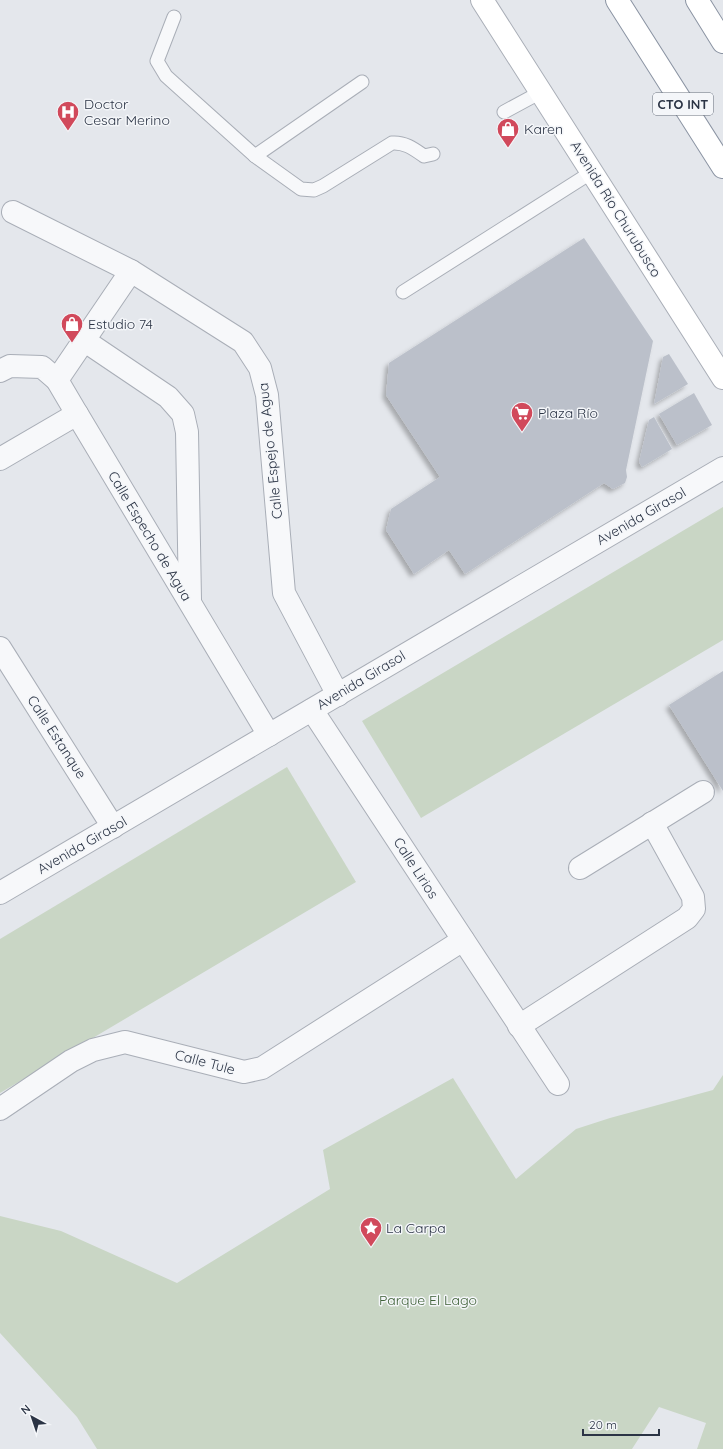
<svg xmlns="http://www.w3.org/2000/svg" width="723" height="1449" viewBox="0 0 723 1449" font-family="Quicksand,sans-serif">
	<style>
		.green { fill: #c9d6c5 }
		.building { fill: #bbc0ca; filter: url(#shadow) }
		.lines { fill: none; stroke-linecap: round; stroke-linejoin: round }
		.service-casing { stroke: #a9aeb7; stroke-width: 15 }
		.minor-casing { stroke: #a9aeb7; stroke-width: 24 }
		.secondary-casing { stroke: #a9aeb7; stroke-width: 24 }
		.motorway-casing { stroke: #8b94a3; stroke-width: 24 }
		.service { stroke: #f7f8fa; stroke-width: 13 }
		.minor { stroke: #f7f8fa; stroke-width: 22 }
		.secondary { stroke: #fff; stroke-width: 22 }
		.motorway { stroke: #fff; stroke-width: 22 }
		.labels { text-anchor: middle; stroke-width: 3; stroke-linejoin: round; paint-order: stroke }
		.shield { fill: #f4f6f9; stroke: #676e7b; stroke-width: 1 }
		.shield-label { font-size: 13px; font-weight: bold; fill: #2b3445 }
		.poi-label { font-size: 14px; fill: #2b3445; stroke: #f4f6f9; text-anchor: start }
		.street-label { font-size: 14px; fill: #2b3445; stroke: #f4f6f9 }
		.park-label { font-size: 14px; fill: #3f6138; stroke: #f4f6f9 }
	</style>
	<defs>
		<filter id="shadow"><feDropShadow dx="-3.5" dy="3.5" stdDeviation="2" flood-color="#0004"/></filter>
	</defs>
	<rect width="100%" height="100%" fill="#e4e7ec"/>
	<!-- green -->
	<g class="green">
		<polygon points="723,507 723,640 421,818 362,721"/>
		<polygon points="287,767 356,882 0,1093 0,939"/>
		<polygon points="723,1075 723,1449 697,1449 706,1423 659,1407 632,1449 97,1449 77,1417 0,1333 0,1216 61,1231 177,1283 330,1189 323,1150 453,1078 516,1179 576,1129 610,1118 713,1090"/>
	</g>
	<!-- building -->
	<g class="building">
		<polygon points="584,238 653,341 626,470 627,477 625,483 613,489 604,483 465,574 449,550 414,574 386,530 391,509 440,477 386,395 389,363"/>
		<polygon points="669,354 688,384 654,404 663,357"/>
		<polygon points="694,393 712,425 677,445 659,414"/>
		<polygon points="654,417 672,449 642,467 639,462 649,420"/>
		<polygon points="723,671 723,791 669,705"/>
	</g>
	<g class="lines">
		<!-- service casing -->
		<g class="service-casing">
			<g id="service">
				<path d="M174,17L157,61L166,76L255,156L301,189L314,190L323,186L392,143C405,142 414,149 424,156L433,154"/>
				<polyline points="504,112 541,92"/>
				<polyline points="255,156 362,82"/>
				<polyline points="403,292 592,172"/>
			</g>
		</g>
		<!-- minor casing -->
		<g class="minor-casing">
			<g id="minor">
				<polyline points="13,212 131,271 243,342 260,368 267,395 284,593 338,695"/>
				<polyline points="85,341 168,397 183,414 187,432 190,600"/>
				<polyline points="0,371 10,366 42,367 57,380 77,414"/>
				<polyline points="57,380 131,271"/>
				<polyline points="0,459 77,414 269,735"/>
				<polyline points="0,648 113,827"/>
				<polyline points="312,710 558,1084"/>
				<polyline points="580,868 703,792"/>
				<polyline points="0,893 723,468"/>
				<polyline points="519,1026 687,918 694,909 693,897 652,823"/>
				<polyline points="0,1109 71,1061 93,1050 125,1042 244,1072 262,1068 463,940"/>
			</g>
		</g>
		<!-- secondary casing -->
		<g class="secondary-casing">
			<polyline id="secondary" points="482,0 723,378"/>
		</g>
		<!-- motorway casing -->
		<g class="motorway-casing">
			<g id="motorway">
				<polyline points="617,0 723,167"/>
				<polyline points="697,0 723,42"/>
			</g>
		</g>
		<!-- service -->
		<use href="#service" class="service"/>
		<!-- minor -->
		<use href="#minor" class="minor"/>
		<!-- secondary -->
		<use href="#secondary" class="secondary"/>
		<!-- motorway -->
		<use href="#motorway" class="motorway"/>
	</g>
	<!-- icons -->
	<defs>
		<g id="hospital-pin" transform="scale(1.15)"><path d="M0 17L-7.5 6A9.5 9.5 0 1 1 7.5 6Z" fill="#d1495b" stroke="#f4f6f9"/><path d="M-5-5h3v3.5h4V-5h3V5h-3V1.5h-4V5h-3Z" fill="#fff"/></g>
		<g id="shop-pin" transform="scale(1.15)"><path d="M0 17L-7.5 6A9.5 9.5 0 1 1 7.5 6Z" fill="#d1495b" stroke="#f4f6f9"/><path d="M-5-2.5h2.3a2.7 3.5 0 0 1 5.4 0H5L5.5 6h-11ZM-1.5-2.5h3a1.5 2.3 0 0 0-3 0Z" fill="#fff"/></g>
		<g id="supermarket-pin" transform="scale(1.15)"><path d="M0 17L-7.5 6A9.5 9.5 0 1 1 7.5 6Z" fill="#d1495b" stroke="#f4f6f9"/><path d="M-6-5.5h2.5l.6 2H6L4.5 2H-2.5L-4.4-4H-6ZM-1.5 3.2a1.3 1.3 0 1 0 .1 0ZM3 3.2a1.3 1.3 0 1 0 .1 0Z" fill="#fff"/></g>
		<g id="sight-pin" transform="scale(1.15)"><path d="M0 17L-7.5 6A9.5 9.5 0 1 1 7.5 6Z" fill="#d1495b" stroke="#f4f6f9"/><path d="M0-6L1.8-2.2L6-1.7L2.9 1.2L3.7 5.4L0 3.3L-3.7 5.4L-2.9 1.2L-6-1.7L-1.8-2.2Z" fill="#fff"/></g>
	</defs>
	<g fill-rule="evenodd">
		<use href="#hospital-pin" x="68" y="112"/>
		<use href="#shop-pin" x="508" y="129"/>
		<use href="#shop-pin" x="72" y="324"/>
		<use href="#supermarket-pin" x="522" y="413"/>
		<use href="#sight-pin" x="371" y="1228"/>
	</g>
	<g class="labels">
		<!-- shield labels -->
		<rect class="shield" x="653" y="93" width="60" height="22" rx="3"/>
		<g class="shield-label">
			<text x="683" y="109">CTO INT</text>
		</g>
		<!-- poi labels -->
		<g class="poi-label">
			<text x="84" y="109">Doctor<tspan x="84" dy="16">Cesar Merino</tspan></text>
			<text x="524" y="134">Karen</text>
			<text x="88" y="329">Estudio 74</text>
			<text x="538" y="418">Plaza Río</text>
			<text x="386" y="1233">La Carpa</text>
		</g>
		<!-- street labels -->
		<g class="street-label">
			<text transform="translate(616 209) rotate(58)" y="5">Avenida Río Churubusco</text>
			<text transform="translate(270 451) rotate(-96)" y="5">Calle Espejo de Agua</text>
			<text transform="translate(641 516) rotate(-30)" y="5">Avenida Girasol</text>
			<text transform="translate(150 536) rotate(59)" y="5">Calle Especho de Agua</text>
			<text transform="translate(361 680) rotate(-31)" y="5">Avenida Girasol</text>
			<text transform="translate(57 737) rotate(57)" y="5">Calle Estanque</text>
			<text transform="translate(82 845) rotate(-30)" y="5">Avenida Girasol</text>
			<text transform="translate(416 868) rotate(57)" y="5">Calle Lirios</text>
			<text transform="translate(205 1062) rotate(15)" y="5">Calle Tule</text>
		</g>
		<!-- park labels -->
		<g class="park-label">
			<text x="428" y="1305">Parque El Lago</text>
		</g>
	</g>
	<!-- north arrow -->
	<g transform="translate(32 1417) rotate(320)" stroke="#f4f6f9" stroke-width="3" paint-order="stroke">
	<path d="M0-3L7 15L0 10L-7 15Z" fill="#2b3445"/>
	<text y="-6" font-size="11" font-weight="bold" text-anchor="middle" fill="#2b3445">N</text>
	</g>
	<!-- scale -->
	<path d="M583 1429v6h76v-6" fill="none" stroke="#2b3445" stroke-width="2"/>
	<text x="589" y="1429" font-size="12" fill="#2b3445" stroke="#f4f6f9" stroke-width="3" paint-order="stroke">20 m</text>
</svg>
